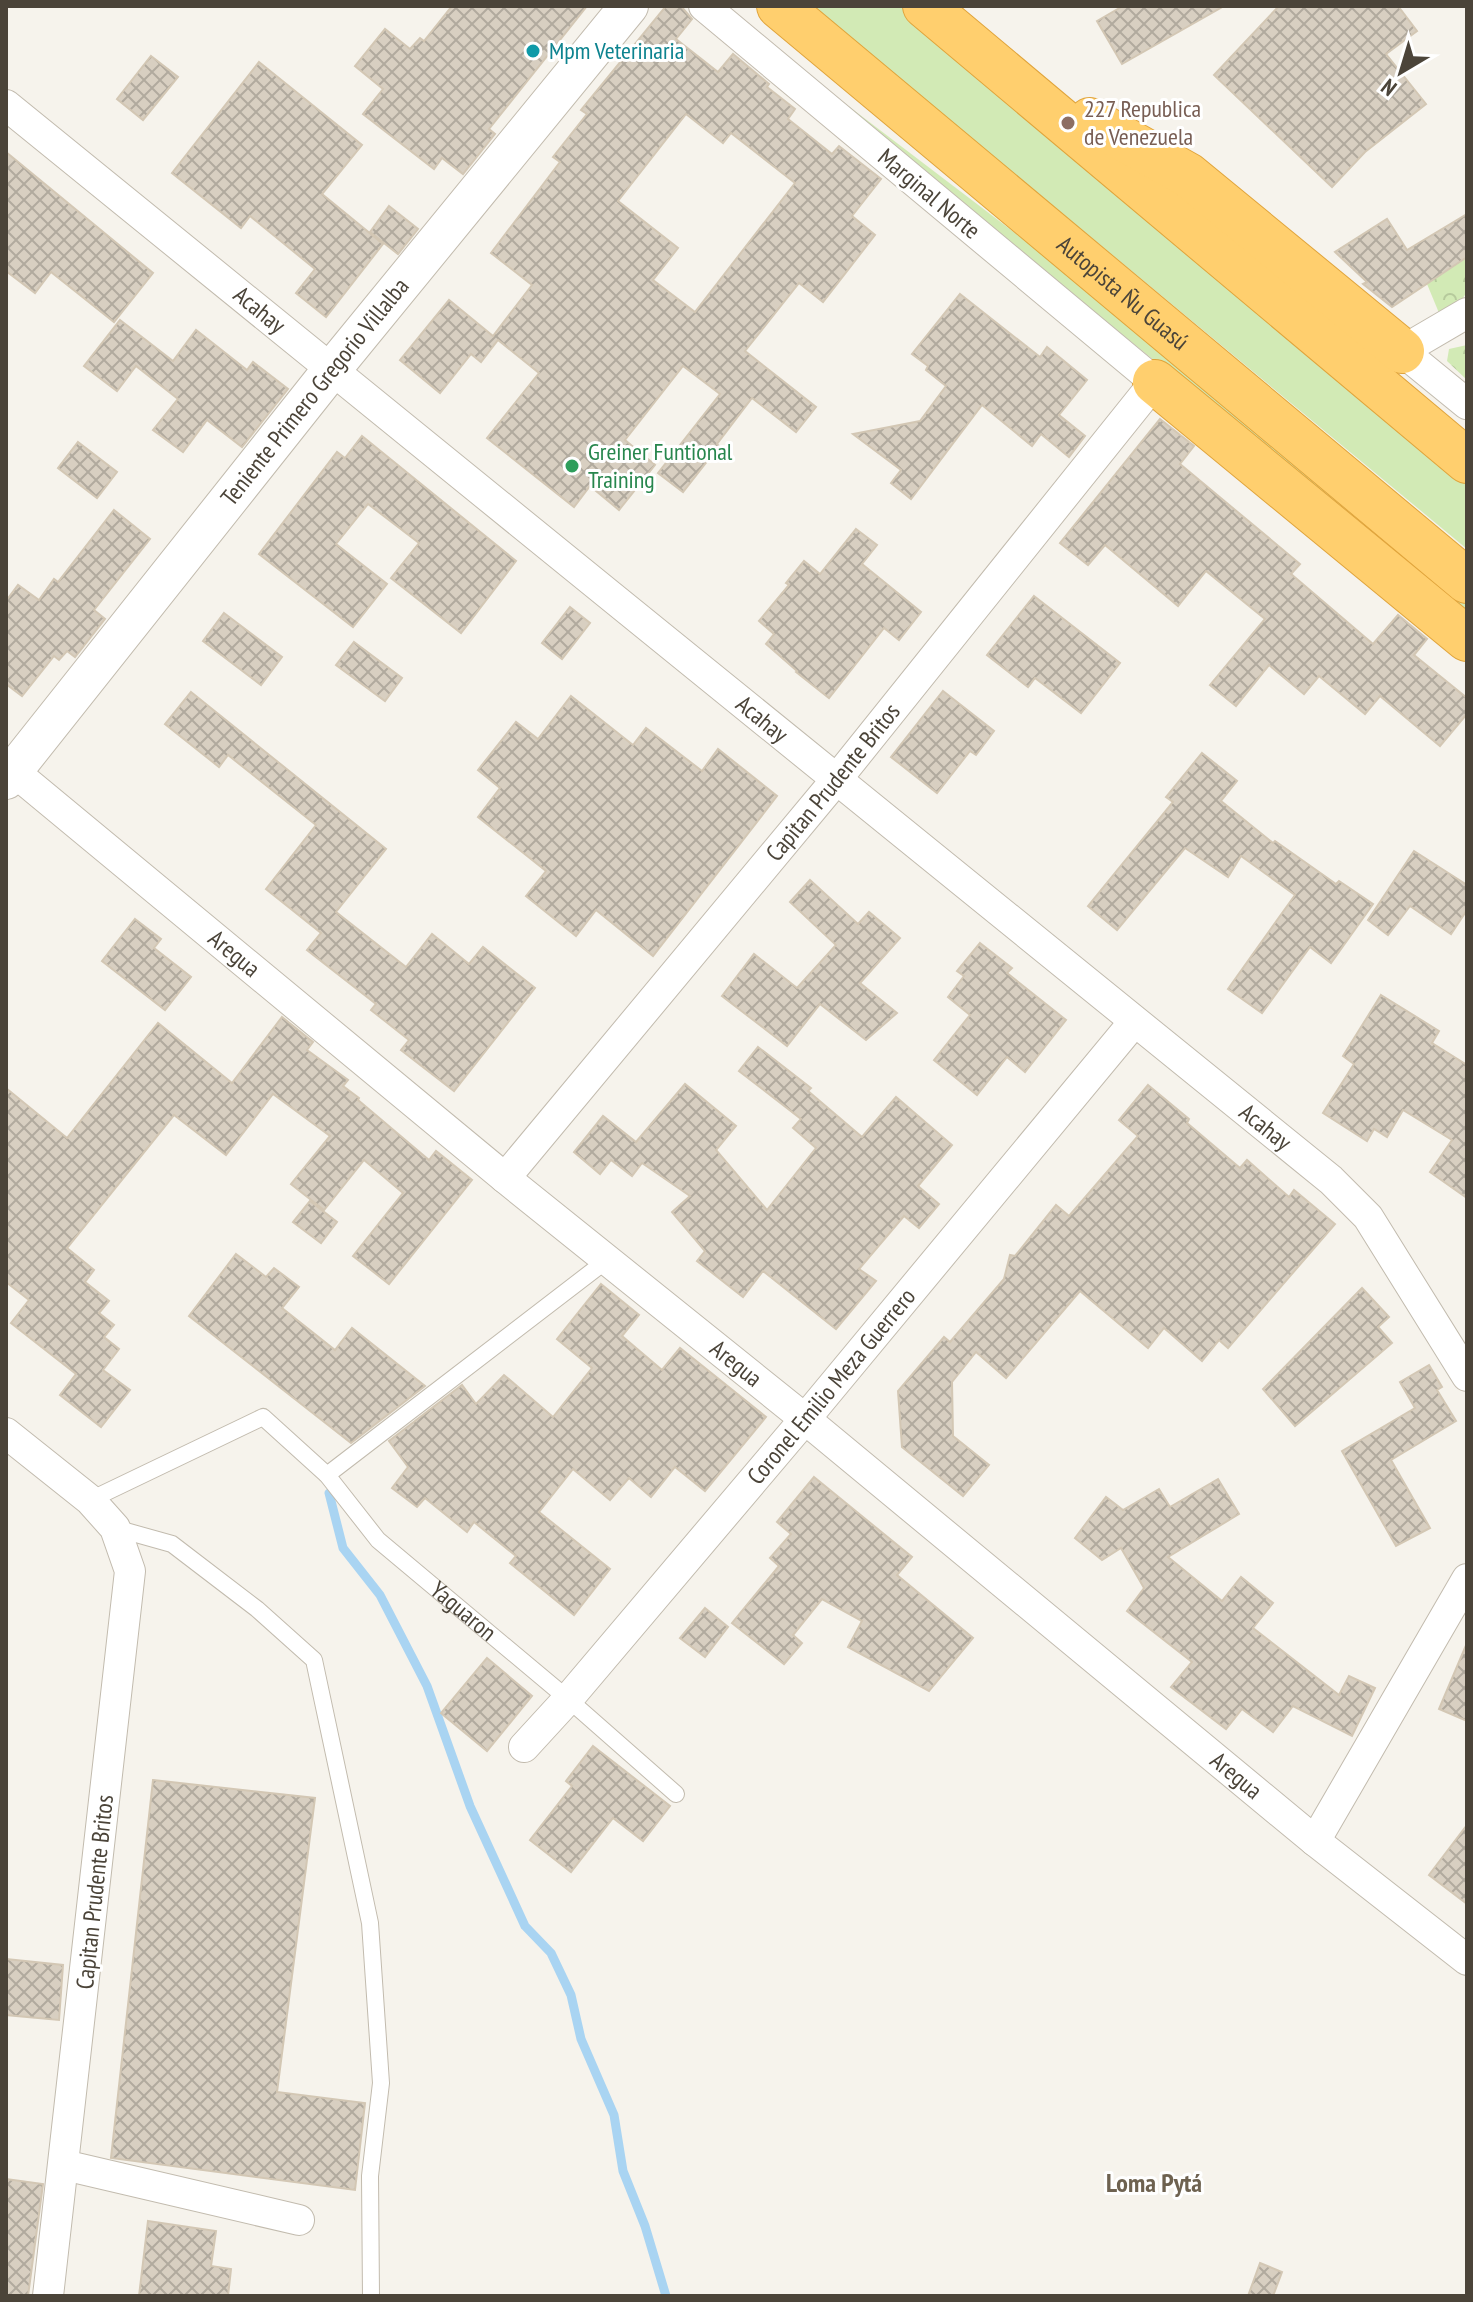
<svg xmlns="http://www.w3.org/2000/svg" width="1473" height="2302" viewBox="0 0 1473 2302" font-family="'PT Sans Narrow',sans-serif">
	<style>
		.green { fill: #d2eab5 }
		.forest { fill: url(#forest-crowns) }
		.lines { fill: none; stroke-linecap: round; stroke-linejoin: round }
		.stream { stroke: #a9d4f2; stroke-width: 9 }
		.building { fill: url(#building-cross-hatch); stroke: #d3c7b4; stroke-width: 2; fill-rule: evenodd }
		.service-casing { stroke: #c2bbae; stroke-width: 18 }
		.minor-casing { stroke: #c2bbae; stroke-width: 32 }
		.tertiary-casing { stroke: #c2bbae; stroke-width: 40 }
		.motorway-casing { stroke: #e0a43c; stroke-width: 46 }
		.service { stroke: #fff; stroke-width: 16 }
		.minor { stroke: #fff; stroke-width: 30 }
		.tertiary { stroke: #fff; stroke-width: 38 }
		.motorway { stroke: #ffcf6e; stroke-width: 44 }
		.culture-dot { fill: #0f9aa8; stroke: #fff; stroke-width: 3 }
		.education-dot { fill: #8d6e63; stroke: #fff; stroke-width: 3 }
		.leisure-dot { fill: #2e9e5b; stroke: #fff; stroke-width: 3 }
		.labels { text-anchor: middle; stroke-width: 6; stroke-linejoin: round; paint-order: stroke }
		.culture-label { font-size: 24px; fill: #0d838f; stroke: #fff; text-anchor: start }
		.education-label { font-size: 24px; fill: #785e54; stroke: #fff; text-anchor: start }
		.street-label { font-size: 24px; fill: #4b4439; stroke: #fff }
		.leisure-label { font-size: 24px; fill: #27864d; stroke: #fff; text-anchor: start }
		.neighbourhood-label { font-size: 26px; font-weight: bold; fill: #6e6250; stroke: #fff }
	</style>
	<defs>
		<pattern id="forest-crowns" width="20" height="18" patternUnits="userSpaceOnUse" patternTransform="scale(2)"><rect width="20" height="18" fill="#d2eab5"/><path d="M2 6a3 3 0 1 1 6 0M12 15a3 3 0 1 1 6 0" fill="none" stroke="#b6ca9c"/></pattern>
		<pattern id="building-cross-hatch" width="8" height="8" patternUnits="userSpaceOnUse" patternTransform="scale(2)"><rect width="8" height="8" fill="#d8cfc1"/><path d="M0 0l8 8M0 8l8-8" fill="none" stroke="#b1aa9e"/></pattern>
	</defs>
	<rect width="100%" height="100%" fill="#f6f3ec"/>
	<!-- green -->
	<g class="green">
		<polygon points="717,6 1141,329 1467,601 1467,614"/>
		<polygon points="812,6 900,6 1467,477 1467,549"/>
	</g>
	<!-- forest -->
	<g class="forest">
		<polygon points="1467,248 1467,292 1444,325 1427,284"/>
		<polygon points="1467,345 1467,380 1447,361 1449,349"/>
	</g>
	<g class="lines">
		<!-- stream -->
		<polyline class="stream" points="329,1493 343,1548 380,1595 427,1686 470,1806 525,1926 551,1953 571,1995 581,2039 614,2115 623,2171 645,2226 666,2296"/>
	</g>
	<!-- building -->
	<g class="building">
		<polygon points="452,6 587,6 489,129 495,134 463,174 442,158 434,169 363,114 383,89 355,66 385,29 410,49 420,38 424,41"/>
		<path d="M666,6H681L692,19L676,39L718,72L733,54L769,84L767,87L795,109L788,119L832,154L839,146L881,179L852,216L875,235L823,302L799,283L745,351L816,407L796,432L752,398L717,444L719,446L683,492L658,473L720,394L683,366L625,440L655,465L619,510L590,486L574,507L487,438L539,373L498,340L481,362L471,354L440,393L400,360L449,300L493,336L532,285L491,253L560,162L553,157L587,114L581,110ZM686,114L723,143L731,133L795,183L695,312L653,280L678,248L618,201Z"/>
		<polygon points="1123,6 1224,6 1122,64 1097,21"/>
		<polygon points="1279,6 1398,6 1417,31 1386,54 1426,104 1365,152 1332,187 1214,75"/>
		<polygon points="151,56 178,77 143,120 117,99"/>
		<polygon points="259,62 362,145 322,194 383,244 326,317 296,293 315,269 250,216 241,228 172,173"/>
		<polygon points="6,152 153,273 114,322 51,272 35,293 6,271"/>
		<polygon points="389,206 418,229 398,254 370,232"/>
		<polygon points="1467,214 1467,257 1392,307 1363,284 1367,282 1335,252 1387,219 1407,250"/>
		<polygon points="960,294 1040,357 1047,347 1087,380 1059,415 1085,436 1069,457 1041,434 1032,446 982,405 911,499 891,483 901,470 853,434 920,421 946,386 926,370 928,366 912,354"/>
		<polygon points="120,320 173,361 196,330 247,370 253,362 288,389 242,447 207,420 183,452 153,430 178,399 136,366 117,391 84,366"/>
		<polygon points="1160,419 1194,446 1180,464 1300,564 1291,574 1373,644 1398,615 1427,639 1414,655 1467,698 1467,714 1440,746 1380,696 1365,714 1319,676 1304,694 1269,665 1236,706 1210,685 1265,619 1206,571 1178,606 1105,545 1088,565 1060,543"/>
		<polygon points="362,436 516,561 461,633 391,578 419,543 368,504 336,544 387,584 353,627 259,554 337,452 345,458"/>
		<polygon points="78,442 117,472 97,498 58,468"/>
		<polygon points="114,510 150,539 94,610 105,619 75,657 67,651 59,660 54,656 22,696 6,684 6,601 18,585 39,600 54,579 58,582"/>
		<polygon points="856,529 877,545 862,564 921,612 899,640 884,628 829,698 796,672 797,671 766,644 774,634 759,621 789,585 786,583 804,561 820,574"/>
		<polygon points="1034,596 1120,663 1081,713 1035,678 1028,687 987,655"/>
		<polygon points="570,607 590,623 562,659 542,643"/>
		<polygon points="224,613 282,657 261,685 203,641"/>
		<polygon points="354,642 402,678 385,701 336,665"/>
		<polygon points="943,691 994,731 976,755 970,751 937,793 891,757"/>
		<polygon points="191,692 386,849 336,912 406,967 432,934 469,964 483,947 535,988 454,1091 401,1050 409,1040 371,1010 376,1004 307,950 321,933 266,889 316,825 228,755 219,767 165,724"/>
		<polygon points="571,696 633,745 646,728 702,771 718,749 777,796 653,956 596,910 576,936 526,896 546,871 478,817 500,788 478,770 516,722 538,739"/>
		<polygon points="1202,753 1237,781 1221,801 1273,843 1275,841 1336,884 1339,881 1373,904 1331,963 1310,947 1262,1013 1228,989 1295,895 1241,856 1228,877 1185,848 1117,930 1088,906 1173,802 1166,797"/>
		<polygon points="1414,851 1467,885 1467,910 1451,934 1410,906 1388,935 1368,920"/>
		<polygon points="810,880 858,924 869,912 900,938 860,983 897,1013 866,1040 820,1004 787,1046 722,996 754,954 797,988 836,945 790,902"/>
		<polygon points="135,919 161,939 154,948 191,977 165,1010 102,961"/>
		<polygon points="980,943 1012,968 1007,973 1066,1020 1025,1072 1007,1057 977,1095 934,1060 970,1015 948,997 964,976 957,971"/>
		<polygon points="1381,995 1439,1031 1432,1043 1467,1065 1467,1198 1430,1172 1452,1140 1403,1110 1387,1137 1374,1129 1367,1141 1323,1113 1354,1064 1343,1056"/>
		<polygon points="282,1017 313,1042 307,1050 348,1080 343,1086 359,1098 358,1100 429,1160 436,1151 472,1180 389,1284 353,1256 403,1193 364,1160 324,1210 291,1184 330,1136 273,1094 226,1155 174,1115 67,1248 94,1270 85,1282 109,1301 99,1313 114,1325 104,1337 119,1349 103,1370 130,1390 101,1427 60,1395 76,1374 11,1323 29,1300 6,1282 6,1088 67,1138 158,1023 232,1083"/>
		<polygon points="758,1047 811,1088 808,1091 862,1137 896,1097 952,1145 918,1186 939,1204 919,1228 904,1216 859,1269 876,1281 836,1329 763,1271 743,1297 697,1261 705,1251 672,1212 690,1196 642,1163 632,1176 611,1160 600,1174 574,1152 603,1116 636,1142 685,1084 736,1126 716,1150 767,1210 816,1148 793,1128 801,1119 739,1071"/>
		<polygon points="1148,1085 1189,1119 1187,1123 1240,1168 1247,1160 1289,1197 1294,1190 1335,1224 1228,1348 1219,1340 1202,1361 1164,1328 1148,1348 1080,1291 1006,1378 976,1352 952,1382 953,1436 989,1465 963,1496 902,1447 898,1391 944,1337 950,1342 1004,1279 1010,1255 1015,1256 1056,1205 1069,1216 1138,1136 1119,1120"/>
		<polygon points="310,1201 337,1222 321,1243 293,1222"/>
		<polygon points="236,1254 266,1277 274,1268 299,1287 282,1308 335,1350 352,1328 425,1386 351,1443 189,1316"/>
		<polygon points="601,1284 639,1315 622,1336 662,1370 680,1348 766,1417 705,1491 675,1467 651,1497 629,1478 610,1500 573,1469 539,1512 610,1569 574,1615 510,1563 516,1556 474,1522 467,1532 425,1498 417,1507 392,1488 408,1467 389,1441 462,1385 476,1404 504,1375 553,1417 592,1368 557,1339"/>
		<polygon points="1362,1288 1389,1317 1378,1327 1392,1343 1295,1426 1263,1389"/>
		<polygon points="1429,1365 1442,1387 1437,1390 1456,1421 1391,1460 1430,1528 1396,1546 1342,1451 1415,1408 1400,1382"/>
		<polygon points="814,1477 912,1557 897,1575 973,1638 929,1691 848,1647 862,1621 822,1599 793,1635 802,1643 784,1664 732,1623 779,1566 770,1558 791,1534 777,1522"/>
		<polygon points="1218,1479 1239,1514 1168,1557 1222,1601 1241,1577 1273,1603 1253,1628 1339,1695 1349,1676 1375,1688 1352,1736 1293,1706 1273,1732 1242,1709 1226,1729 1171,1687 1192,1662 1127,1611 1144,1588 1121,1548 1102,1560 1075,1538 1106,1497 1123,1510 1159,1489 1170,1507"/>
		<polygon points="705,1608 728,1627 705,1657 680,1638"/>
		<polygon points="1467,1643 1467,1721 1439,1709"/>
		<polygon points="487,1658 532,1696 487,1751 441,1713"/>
		<polygon points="593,1746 670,1806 643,1841 613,1818 571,1872 530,1840 572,1786 566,1781"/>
		<polygon points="153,1780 315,1798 277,2092 365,2103 355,2190 111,2158"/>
		<polygon points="1467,1825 1467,1904 1429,1875"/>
		<polygon points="6,1959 63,1965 59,2020 6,2015"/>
		<polygon points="6,2179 43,2184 28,2296 6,2296"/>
		<polygon points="148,2221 216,2231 211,2266 231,2269 228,2296 139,2296"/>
		<polygon points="1260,2263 1282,2272 1273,2296 1248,2296"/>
	</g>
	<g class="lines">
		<!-- service casing -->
		<g class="service-casing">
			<g id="service">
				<polyline points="327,1475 607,1260"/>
				<path id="s1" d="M90,1500L263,1417L327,1475L378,1540L568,1699L676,1794"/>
				<polyline points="115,1528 172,1544 257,1609 314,1660 370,1923 381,2083 370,2176 371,2296"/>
			</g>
		</g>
		<!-- minor casing -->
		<g class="minor-casing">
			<g id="minor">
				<path id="s2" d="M6,105C449,462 887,824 1331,1180L1368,1217L1467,1376"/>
				<polyline points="1467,313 1402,351 1467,404"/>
				<path id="s3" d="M6,765L505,1178L805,1419L1315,1841L1467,1960"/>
				<path id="s4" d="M505,1178L836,780L1155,382L704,6"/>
				<polyline points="6,1433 90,1500 115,1528 130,1571 48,2296"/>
				<path id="s5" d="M524,1747L568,1699L805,1419L1134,1022"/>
				<polyline points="1315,1841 1467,1579"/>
				<polyline points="64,2165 299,2220"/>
			</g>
		</g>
		<!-- tertiary casing -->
		<g class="tertiary-casing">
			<g id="tertiary">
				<path id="s6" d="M6,780L333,368L629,6"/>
			</g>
		</g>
		<!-- motorway casing -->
		<g class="motorway-casing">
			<g id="motorway">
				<path id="s7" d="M779,6L1467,581"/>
				<polyline points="925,6 1467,461"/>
				<polyline points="1090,120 1188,175 1402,351"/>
				<polyline points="1155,382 1467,639"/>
			</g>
		</g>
		<!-- service -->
		<use href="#service" class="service"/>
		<!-- minor -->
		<use href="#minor" class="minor"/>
		<!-- tertiary -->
		<use href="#tertiary" class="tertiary"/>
		<!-- motorway -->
		<use href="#motorway" class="motorway"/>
	</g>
	<!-- markers -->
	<circle class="culture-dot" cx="533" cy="51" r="8"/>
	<circle class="education-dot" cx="1068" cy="123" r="8"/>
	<circle class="leisure-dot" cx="572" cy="466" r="8"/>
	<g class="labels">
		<!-- culture labels -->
		<g class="culture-label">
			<text x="549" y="59">Mpm Veterinaria</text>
		</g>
		<!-- education labels -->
		<g class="education-label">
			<text x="1084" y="117">227 Republica<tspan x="1084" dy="28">de Venezuela</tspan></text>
		</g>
		<!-- street labels -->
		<g class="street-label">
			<text transform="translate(929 194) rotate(40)" y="8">Marginal Norte</text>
			<text dy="8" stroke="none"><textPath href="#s7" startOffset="448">Autopista Ñu Guasú</textPath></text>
			<text dy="8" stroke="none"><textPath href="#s2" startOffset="326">Acahay</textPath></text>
			<text dy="8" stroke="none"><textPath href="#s6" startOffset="496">Teniente Primero Gregorio Villalba</textPath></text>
			<text dy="8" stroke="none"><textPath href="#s2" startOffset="974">Acahay</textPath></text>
			<text dy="8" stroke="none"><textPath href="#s4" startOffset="514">Capitan Prudente Britos</textPath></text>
			<text dy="8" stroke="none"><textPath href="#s3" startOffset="296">Aregua</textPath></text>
			<text dy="8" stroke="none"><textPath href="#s2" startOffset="1622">Acahay</textPath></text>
			<text dy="8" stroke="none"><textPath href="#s3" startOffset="944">Aregua</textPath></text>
			<text dy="8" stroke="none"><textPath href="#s5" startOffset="474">Coronel Emilio Meza Guerrero</textPath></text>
			<text dy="8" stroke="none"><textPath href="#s1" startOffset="472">Yaguaron</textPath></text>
			<text dy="8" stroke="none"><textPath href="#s3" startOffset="1592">Aregua</textPath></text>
			<text transform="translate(95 1892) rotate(-84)" y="8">Capitan Prudente Britos</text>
		</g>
		<!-- leisure labels -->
		<g class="leisure-label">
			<text x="588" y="460">Greiner Funtional<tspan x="588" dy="28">Training</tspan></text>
		</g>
		<!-- neighbourhood labels -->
		<g class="neighbourhood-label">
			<text x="1154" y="2192">Loma Pytá</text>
		</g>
	</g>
	<!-- border -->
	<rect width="1473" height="2302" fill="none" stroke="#4b4439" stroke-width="16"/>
	<!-- north arrow -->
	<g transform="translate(1401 72) rotate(218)" stroke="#ffffff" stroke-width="6" paint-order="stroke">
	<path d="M0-6L14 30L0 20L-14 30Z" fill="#4b4439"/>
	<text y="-12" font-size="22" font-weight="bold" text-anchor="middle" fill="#4b4439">N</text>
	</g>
</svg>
